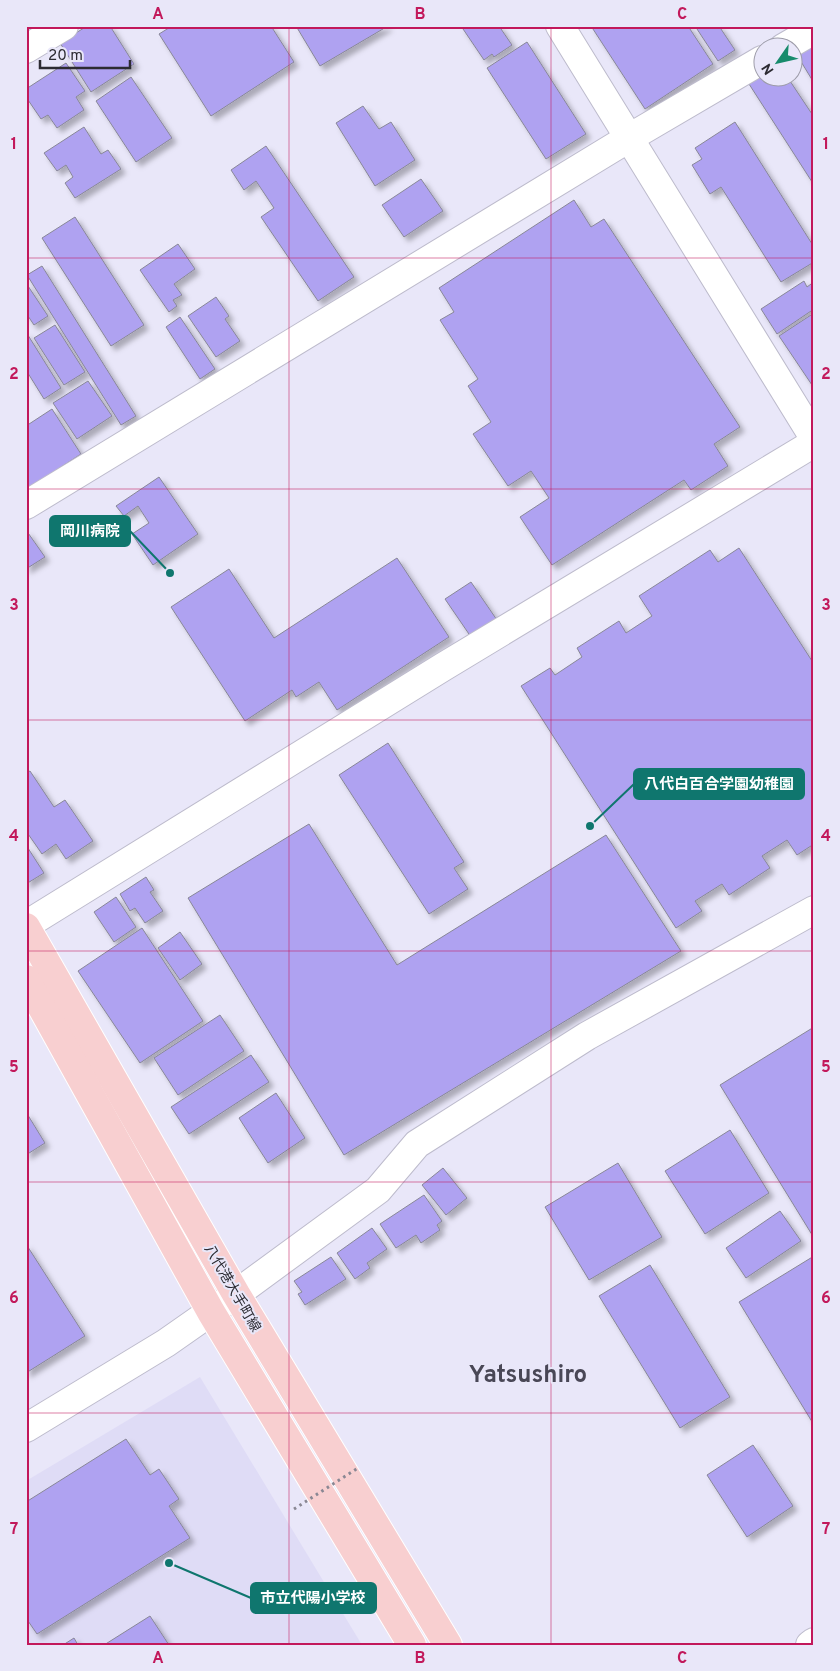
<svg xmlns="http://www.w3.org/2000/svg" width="840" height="1671" viewBox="0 0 840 1671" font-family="Overpass,'Noto Sans JP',sans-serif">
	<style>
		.built { fill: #dfdcf6 }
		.building { fill: #afa2f1; stroke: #888797; filter: url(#shadow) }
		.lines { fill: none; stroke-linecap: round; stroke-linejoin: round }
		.minor-casing { stroke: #bdbbcc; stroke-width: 30 }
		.major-casing { stroke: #fff; stroke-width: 30 }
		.minor { stroke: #fff; stroke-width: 28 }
		.major { stroke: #f8cfd0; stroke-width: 28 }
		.path-bridge { stroke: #898793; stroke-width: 3; stroke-dasharray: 2.5 4; stroke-linecap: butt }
		.grid { fill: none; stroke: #c2185b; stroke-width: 1; stroke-opacity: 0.55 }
		.labels { text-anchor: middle; stroke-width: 4; stroke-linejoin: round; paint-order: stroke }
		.street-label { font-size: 14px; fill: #2c2b32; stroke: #e9e7f9 }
		.town-label { font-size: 24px; font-weight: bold; fill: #494756; stroke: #e9e7f9 }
		.leader { fill: none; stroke: #0f766e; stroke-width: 2 }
		.callout-dot { fill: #0f766e; stroke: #e9e7f9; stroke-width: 2 }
		.callout { fill: #0f766e; stroke: #0f766e; stroke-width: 2 }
		.callout-label { font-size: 15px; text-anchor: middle; font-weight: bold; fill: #fff }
		.neatline { fill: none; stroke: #c2185b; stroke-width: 2 }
		.grid-label { font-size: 16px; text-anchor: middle; font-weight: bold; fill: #c2185b }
	</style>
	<defs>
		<filter id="shadow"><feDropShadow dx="4.5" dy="4.5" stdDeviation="2.5" flood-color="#0004"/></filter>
	</defs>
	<rect width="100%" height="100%" fill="#e9e7f9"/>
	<!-- built -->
	<polygon class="built" points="200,1377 362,1645 26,1645 26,1481"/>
	<!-- building -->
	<g class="building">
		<polygon points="87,26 110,26 134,64 91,92 60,43"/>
		<polygon points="172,26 271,26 294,62 211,116 159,34"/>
		<polygon points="296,26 388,26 320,66"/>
		<polygon points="461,26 499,26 512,45 494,57 492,54 484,60"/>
		<polygon points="591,26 688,26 713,64 645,109"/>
		<polygon points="695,26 719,26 735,50 718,61"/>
		<polygon points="527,42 586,134 546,159 487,68"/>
		<polygon points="814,45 814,83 797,55"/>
		<polygon points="66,63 85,91 76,97 84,110 57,128 48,115 41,119 26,97 26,89"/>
		<polygon points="762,76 762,78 788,78 814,117 814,185 749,84"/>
		<polygon points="131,77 172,138 136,162 96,101"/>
		<polygon points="363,106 379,129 391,122 415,160 375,186 336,123"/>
		<polygon points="735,122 814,247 814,262 781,282 721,187 710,194 692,165 702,159 695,148"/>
		<polygon points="84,127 101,154 108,150 121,169 75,198 65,183 73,177 66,165 57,171 44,153"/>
		<polygon points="266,146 354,277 318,301 261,217 274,208 256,181 244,190 231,170"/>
		<polygon points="421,179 443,211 404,237 382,205"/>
		<polygon points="574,200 591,227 604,219 740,427 714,444 728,466 691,490 684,480 552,565 520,517 549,498 531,471 508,486 473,434 491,422 468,386 478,379 440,320 454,312 439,288"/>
		<polygon points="75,217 144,325 111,346 42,238"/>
		<polygon points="178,244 195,269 174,284 182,295 173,300 177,306 169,312 140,270"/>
		<polygon points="42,266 136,416 121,425 27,275"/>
		<polygon points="804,281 807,287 811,284 814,289 814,309 777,334 761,309"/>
		<polygon points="26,283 48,316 34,325 26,313"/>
		<polygon points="216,297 229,316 225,319 240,341 216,357 188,316"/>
		<polygon points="814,313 814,388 779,336"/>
		<polygon points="180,317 215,369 200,379 166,327"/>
		<polygon points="55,325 85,372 64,385 34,338"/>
		<polygon points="26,332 61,388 44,399 26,370"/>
		<polygon points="88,381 112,416 77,439 53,403"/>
		<polygon points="52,409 81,454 26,490 26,426"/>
		<polygon points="159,477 198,534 153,565 132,534 149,523 138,506 124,516 116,506"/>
		<polygon points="26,530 45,557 26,569"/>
		<polygon points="739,548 814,664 814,844 797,855 787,840 762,856 770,868 729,895 722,884 695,901 702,911 676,928 521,686 550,668 555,675 582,657 577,648 619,621 626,633 652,616 639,596 710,550 718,562"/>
		<polygon points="397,558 449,637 337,710 319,682 296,697 292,690 245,721 171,607 229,569 274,638"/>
		<polygon points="471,582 497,620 471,637 445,599"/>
		<polygon points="388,743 464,862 454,868 468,889 429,914 339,775"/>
		<polygon points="30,771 54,807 65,800 93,841 66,859 56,844 42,854 26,831 26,773"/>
		<polygon points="309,824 397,965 606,835 681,951 344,1155 188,898"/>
		<polygon points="26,845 44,873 26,884"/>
		<polygon points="146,877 154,890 150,892 163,911 145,923 135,908 130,911 120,894"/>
		<polygon points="116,897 136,927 114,942 94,912"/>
		<polygon points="142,928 203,1021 140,1063 78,971"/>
		<polygon points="180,932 202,964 180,980 158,948"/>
		<polygon points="220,1015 244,1051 178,1095 154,1058"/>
		<polygon points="814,1027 814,1238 720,1085"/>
		<polygon points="251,1055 269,1082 189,1134 171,1107"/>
		<polygon points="276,1093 305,1138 268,1163 239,1118"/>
		<polygon points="26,1112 45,1143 26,1155"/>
		<polygon points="730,1130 769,1193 705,1234 665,1171"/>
		<polygon points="618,1163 662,1237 589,1280 545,1207"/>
		<polygon points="443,1168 467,1198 446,1215 422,1185"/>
		<polygon points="424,1195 442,1221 437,1225 440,1230 421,1243 416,1235 396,1248 380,1224"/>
		<polygon points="780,1211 801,1241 746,1278 726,1248"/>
		<polygon points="372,1228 387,1249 367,1263 370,1268 355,1279 337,1253"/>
		<polygon points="26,1244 85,1336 26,1373"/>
		<polygon points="814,1256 814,1425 739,1302"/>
		<polygon points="331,1257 346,1279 305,1305 298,1294 302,1292 294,1281"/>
		<polygon points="650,1265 730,1397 680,1428 599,1296"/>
		<polygon points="126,1439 150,1475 159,1469 179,1499 169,1506 190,1538 37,1634 26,1618 26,1502"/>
		<polygon points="753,1445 793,1506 747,1537 707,1475"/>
		<polygon points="150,1616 169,1645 104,1645"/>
		<polygon points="74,1638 78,1645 63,1645"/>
	</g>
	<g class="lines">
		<!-- minor casing -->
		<g class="minor-casing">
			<g id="minor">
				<polyline points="560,26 814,438"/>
				<polyline points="783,48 814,30"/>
				<polyline points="26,49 64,26"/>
				<polyline points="26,505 629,138 762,60"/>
				<polyline points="26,925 443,667 814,443"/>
				<polyline points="26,1428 166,1343 236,1294 378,1190 417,1144 587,1036 814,910"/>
				<polyline points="810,1645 814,1642"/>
			</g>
		</g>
		<!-- major casing -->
		<g class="major-casing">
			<g id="major">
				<polyline points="26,927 236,1294 448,1645"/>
				<polyline points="26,979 211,1312 412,1645"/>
			</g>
		</g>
		<!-- minor -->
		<use href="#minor" class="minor"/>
		<!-- major -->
		<use href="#major" class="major"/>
		<!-- path-bridge -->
		<polyline class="path-bridge" points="294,1509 358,1468"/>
	</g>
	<!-- grid -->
	<path class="grid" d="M289,26V1645M551,26V1645M26,258H814M26,489H814M26,720H814M26,951H814M26,1182H814M26,1413H814"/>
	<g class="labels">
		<!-- street labels -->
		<g class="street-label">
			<text transform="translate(233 1288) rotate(60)" y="5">八代港大手町線</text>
		</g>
		<!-- town labels -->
		<g class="town-label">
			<text x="528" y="1382">Yatsushiro</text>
		</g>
	</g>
	<!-- callouts -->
	<path class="leader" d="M170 573L130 531M590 826L634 784M169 1563L251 1598"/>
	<g class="callout-dot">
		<circle cx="170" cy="573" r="5"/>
		<circle cx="590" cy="826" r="5"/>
		<circle cx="169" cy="1563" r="5"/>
	</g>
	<g class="callout">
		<rect x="50" y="516" width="80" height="30" rx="5"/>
		<rect x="634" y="769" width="170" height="30" rx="5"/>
		<rect x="251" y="1583" width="125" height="30" rx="5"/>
	</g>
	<g class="callout-label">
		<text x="90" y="536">岡川病院</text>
		<text x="719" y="789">八代白百合学園幼稚園</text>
		<text x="313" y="1603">市立代陽小学校</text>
	</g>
	<!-- border -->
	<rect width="840" height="1671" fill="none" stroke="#e9e7f9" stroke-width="55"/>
	<!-- north arrow -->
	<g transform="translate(778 62) rotate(236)"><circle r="24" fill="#e9e7f9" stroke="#9d9ca9"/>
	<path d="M0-4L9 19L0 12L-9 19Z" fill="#178b6c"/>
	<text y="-8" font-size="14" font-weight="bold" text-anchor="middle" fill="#2c2b32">N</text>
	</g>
	<!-- scale -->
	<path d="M40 60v8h90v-8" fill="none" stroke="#2c2b32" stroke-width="2.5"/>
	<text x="48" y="60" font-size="15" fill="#2c2b32" stroke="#e9e7f9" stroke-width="4" paint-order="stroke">20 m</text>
	<rect x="28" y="28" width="784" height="1616" class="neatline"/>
	<g class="grid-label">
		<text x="158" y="19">A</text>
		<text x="420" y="19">B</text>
		<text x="682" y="19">C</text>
		<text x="14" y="149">1</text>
		<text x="826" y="149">1</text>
		<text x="14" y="379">2</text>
		<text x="826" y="379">2</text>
		<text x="14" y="610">3</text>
		<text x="826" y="610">3</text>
		<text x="14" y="841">4</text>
		<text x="826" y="841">4</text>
		<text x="14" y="1072">5</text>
		<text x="826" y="1072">5</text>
		<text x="14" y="1303">6</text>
		<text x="826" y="1303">6</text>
		<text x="14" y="1534">7</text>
		<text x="826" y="1534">7</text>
		<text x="158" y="1663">A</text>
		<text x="420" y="1663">B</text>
		<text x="682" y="1663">C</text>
	</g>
</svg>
